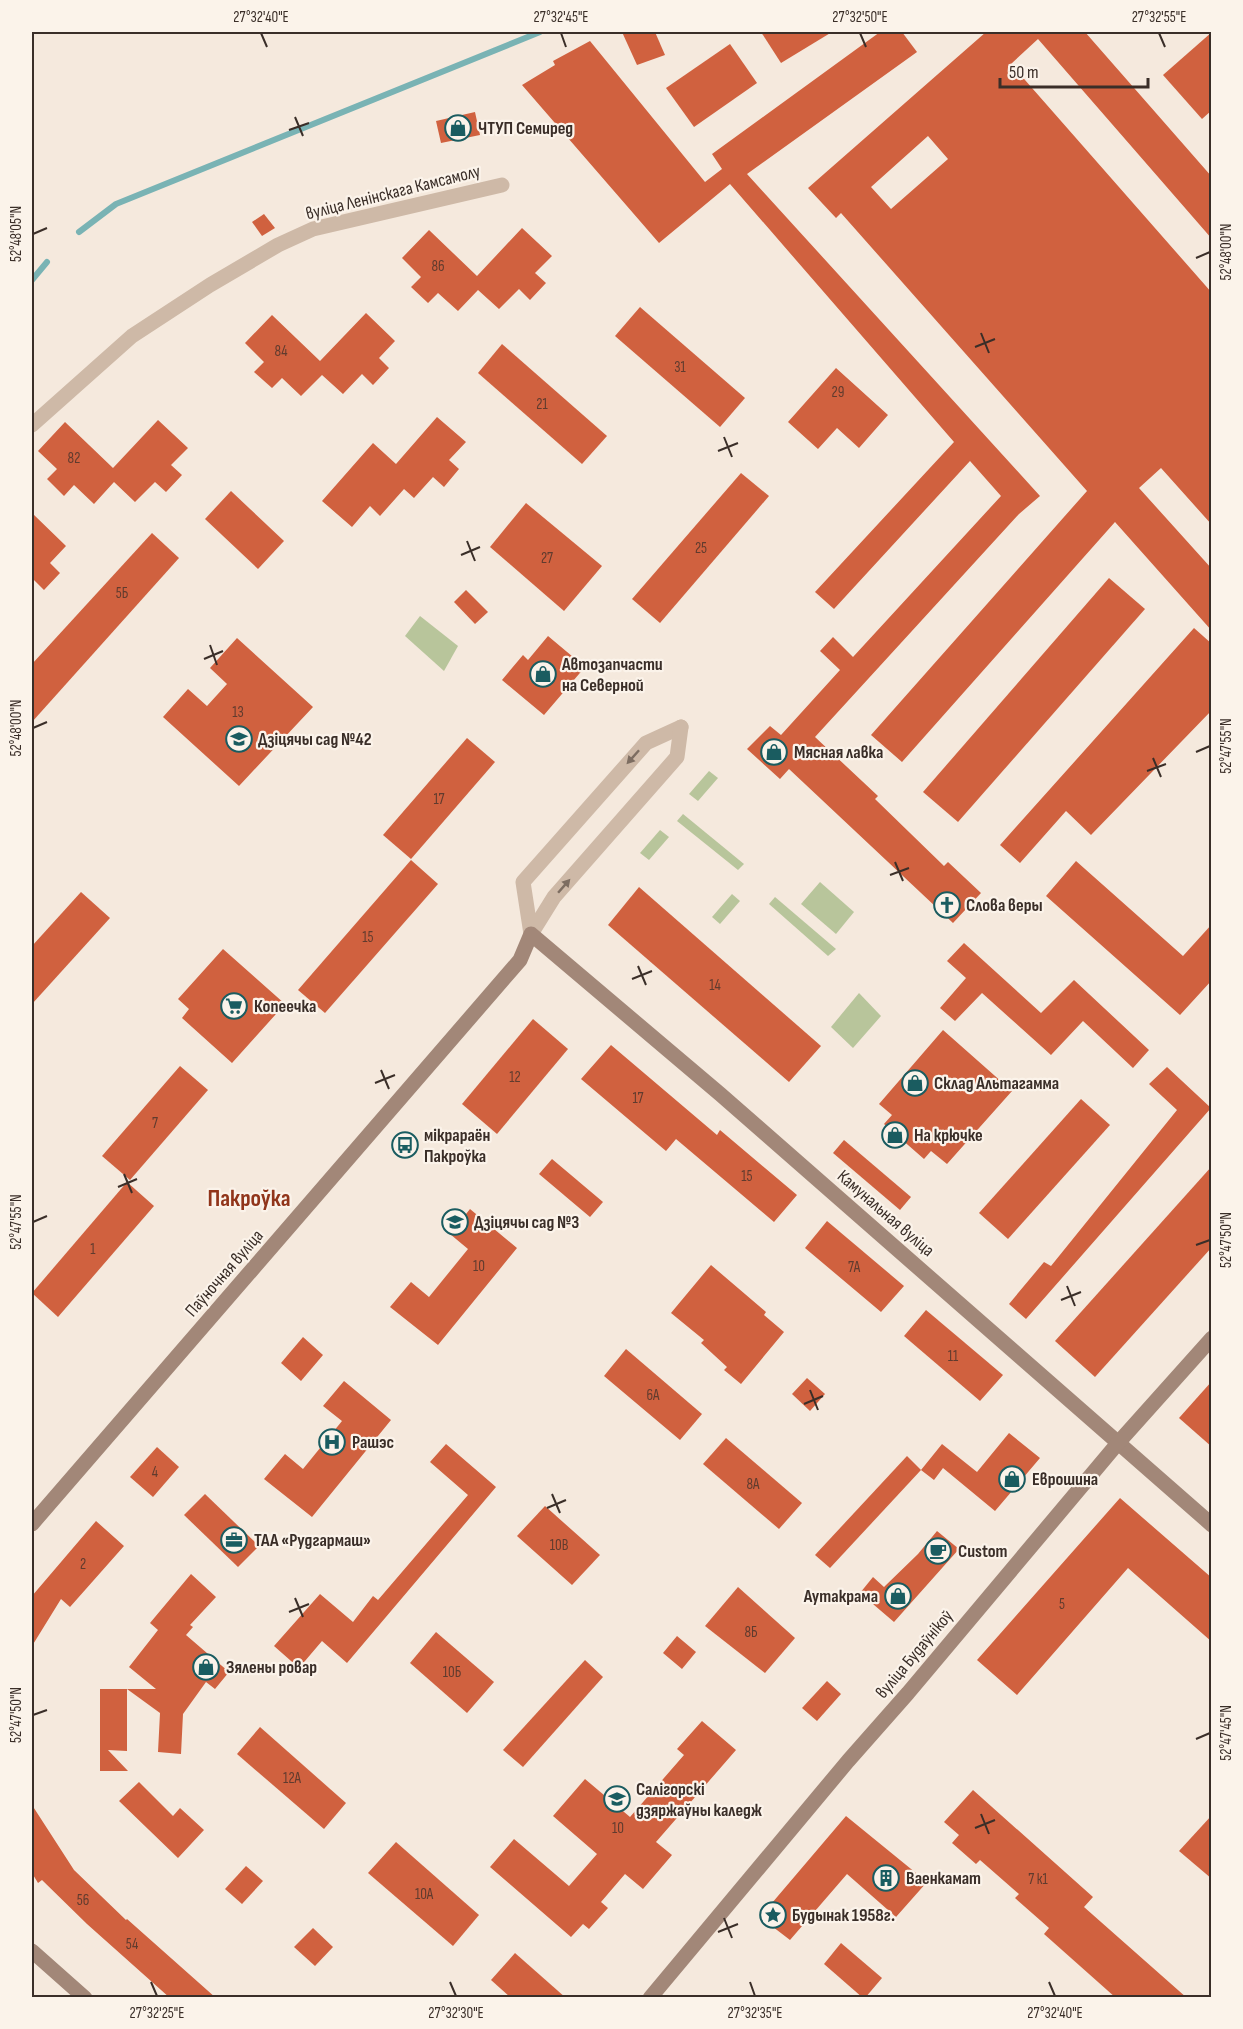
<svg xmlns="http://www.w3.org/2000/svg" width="1243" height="2029" viewBox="0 0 1243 2029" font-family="'Sofia Sans Condensed',sans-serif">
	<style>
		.green { fill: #b8c59b }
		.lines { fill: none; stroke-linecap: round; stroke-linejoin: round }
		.stream { stroke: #79b3b4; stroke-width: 6 }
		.building { fill: #d0613f; fill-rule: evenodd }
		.street { stroke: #ceb9a7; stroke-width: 15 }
		.secondary { stroke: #a28778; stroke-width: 15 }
		.oneway { fill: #7d6d61 }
		.ticks { fill: none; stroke: #3a2e28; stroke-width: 2 }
		.labels { text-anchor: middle; stroke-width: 4.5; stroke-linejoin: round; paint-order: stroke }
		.number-label { font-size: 15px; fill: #603b2e }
		.poi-label { font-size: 18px; font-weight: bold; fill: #3a2e28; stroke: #fbf3ea; text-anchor: start }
		.street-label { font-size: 18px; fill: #3a2e28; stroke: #fbf3ea }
		.district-label { font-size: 24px; font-weight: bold; fill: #91351a; stroke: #fbf3ea }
		.neatline { fill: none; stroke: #3a2e28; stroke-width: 2 }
		.ticks-label { font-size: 15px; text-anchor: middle; fill: #3a2e28 }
	</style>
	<rect width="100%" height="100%" fill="#f5e9dd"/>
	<!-- green -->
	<g class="green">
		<polygon points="420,616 458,646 444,671 405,636"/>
		<polygon points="709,771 718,778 698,801 689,794"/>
		<polygon points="683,814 744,864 738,870 677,821"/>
		<polygon points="660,830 669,837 649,860 640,853"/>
		<polygon points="820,882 854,912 836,934 801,904"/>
		<polygon points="732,894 740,901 720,924 712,917"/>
		<polygon points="775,897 836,949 828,956 769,904"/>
		<polygon points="859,993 881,1016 853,1048 831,1027"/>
	</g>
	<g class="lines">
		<!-- stream -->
		<g class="stream">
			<polyline points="79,232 116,204 540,32"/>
			<polyline points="32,280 47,262"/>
		</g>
	</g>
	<!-- building -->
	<g class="building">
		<polygon points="622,32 655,32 665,55 637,65"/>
		<polygon points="761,32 832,32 781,63"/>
		<polygon points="880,32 902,32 917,52 747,174 1040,496 1019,514 815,737 878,796 875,799 944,866 948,862 981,893 953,923 789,769 780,779 747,749 770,726 781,735 840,670 820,651 833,637 853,657 1001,496 970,461 834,609 815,592 954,442 730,184 659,243 522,85 555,65 553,61 590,41 705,182 722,169 712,154"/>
		<path d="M986,32H1085L1212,177V239L1038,39L1011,64L1212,293V525L1161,468L1139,488L1212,569V631L1115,522L902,762L871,735L1087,491L841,213L836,218L808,188ZM928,136L948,159L891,209L871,187Z"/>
		<polygon points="1212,32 1212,110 1202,119 1163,75"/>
		<polygon points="730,44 757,83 694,127 666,88"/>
		<polygon points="475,112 480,135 441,143 436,121"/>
		<polygon points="264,214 275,228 262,236 252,222"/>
		<polygon points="522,228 552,256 535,273 546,283 530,300 519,289 499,309 478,290 458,311 438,293 428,303 411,287 421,277 402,258 429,230 477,276"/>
		<polygon points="640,307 745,398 720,427 615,336"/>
		<polygon points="366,313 395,341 379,358 389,368 373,385 362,374 343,394 322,375 301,396 282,378 272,388 254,372 264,362 245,343 272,315 320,361"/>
		<polygon points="502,344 607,436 582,464 478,373"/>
		<polygon points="836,368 888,415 859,448 837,428 818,449 788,422"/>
		<polygon points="437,417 466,442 449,460 459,469 444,487 433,477 414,498 404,489 380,516 370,506 352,527 322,501 373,443 396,464"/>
		<polygon points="158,420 188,448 171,465 182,475 166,492 155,482 135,502 114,482 94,504 74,485 64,496 47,479 57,469 38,451 65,422 113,468"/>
		<polygon points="741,473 769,496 660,623 632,599"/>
		<polygon points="231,491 284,541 258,569 205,519"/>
		<polygon points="526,503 602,566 564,611 490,547"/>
		<polygon points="32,513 66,546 50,563 60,573 44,590 32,578"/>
		<polygon points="152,533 179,558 32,722 32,664"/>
		<polygon points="1109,578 1145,609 958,822 923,792"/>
		<polygon points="466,590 488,612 475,624 454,602"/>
		<polygon points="1194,628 1212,644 1212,710 1091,835 1066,811 1020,863 1000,845"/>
		<polygon points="548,636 585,667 544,715 502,680 523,655 528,660"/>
		<polygon points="237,638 313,707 239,786 163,717 188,689 207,706 227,684 210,668"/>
		<polygon points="467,738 495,762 411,859 383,835"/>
		<polygon points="411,860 438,884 325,1013 298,990"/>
		<polygon points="1076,861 1183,956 1212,924 1212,980 1180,1015 1046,896"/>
		<polygon points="639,887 821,1046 789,1082 608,925"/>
		<polygon points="81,892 110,918 32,1004 32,946"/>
		<polygon points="964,943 1041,1013 1074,980 1149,1050 1133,1068 1083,1021 1051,1055 982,993 955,1021 940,1008 966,978 947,961"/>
		<polygon points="223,949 285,1004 232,1063 182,1018 189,1009 178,999"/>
		<polygon points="533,1019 568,1049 497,1134 462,1104"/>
		<polygon points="943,1030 1012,1091 947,1164 931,1151 924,1159 884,1124 892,1115 879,1104"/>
		<polygon points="611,1045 717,1135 720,1130 797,1195 774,1222 676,1139 666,1151 581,1079"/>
		<polygon points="180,1066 208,1090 130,1180 102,1156"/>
		<polygon points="1167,1067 1211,1108 1026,1319 1009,1304 1044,1262 1051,1266 1177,1110 1149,1084"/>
		<polygon points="1081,1099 1110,1125 1008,1239 979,1213"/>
		<polygon points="844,1140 911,1197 900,1210 833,1153"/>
		<polygon points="552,1159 603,1202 590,1217 539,1174"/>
		<polygon points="1212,1166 1212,1247 1095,1377 1055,1341"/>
		<polygon points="127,1182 154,1206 58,1317 32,1293"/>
		<polygon points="470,1209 517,1248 438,1345 390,1307 411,1282 429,1297 468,1249 450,1234"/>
		<polygon points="827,1221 904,1286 881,1312 805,1248"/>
		<polygon points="711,1265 766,1312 764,1315 784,1332 741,1384 724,1370 727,1367 701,1343 704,1340 671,1313"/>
		<polygon points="926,1310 1003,1375 980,1401 904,1336"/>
		<polygon points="303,1337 323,1355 301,1381 281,1363"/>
		<polygon points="626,1349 702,1414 680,1440 604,1376"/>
		<polygon points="807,1378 825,1394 810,1411 792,1394"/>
		<polygon points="344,1381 391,1420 312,1517 264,1479 285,1454 303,1469 342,1421 323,1406"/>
		<polygon points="1212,1381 1212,1447 1179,1418"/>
		<polygon points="1009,1433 1040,1458 995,1511 943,1468 934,1480 921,1470 942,1444 977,1472"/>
		<polygon points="726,1438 802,1503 779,1529 703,1464"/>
		<polygon points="446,1444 496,1487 347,1663 322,1641 299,1668 274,1646 320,1594 353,1622 373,1596 378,1600 468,1495 430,1462"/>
		<polygon points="157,1447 179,1467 153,1497 130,1477"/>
		<polygon points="907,1456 921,1470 830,1568 815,1555"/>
		<polygon points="205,1494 259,1546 238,1567 184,1515"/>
		<polygon points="1120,1498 1212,1578 1212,1642 1128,1568 1017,1695 977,1660"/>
		<polygon points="545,1506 600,1555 572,1585 517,1536"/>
		<polygon points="96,1521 124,1546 70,1607 61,1599 32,1646 32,1596"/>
		<polygon points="937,1531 959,1549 894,1622 860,1593 873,1577 884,1587 918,1554"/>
		<polygon points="191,1574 216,1597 190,1625 193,1627 186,1635 229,1672 215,1689 206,1682 183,1714 181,1754 158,1752 160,1713 127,1689 156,1689 129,1667 158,1630 150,1623"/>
		<polygon points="738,1587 795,1638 765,1673 705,1626"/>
		<polygon points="436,1632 494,1682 467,1713 410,1663"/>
		<polygon points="677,1636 696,1652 682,1669 663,1653"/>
		<polygon points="585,1660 603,1677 523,1767 503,1750"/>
		<polygon points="827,1681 841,1694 817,1721 802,1708"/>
		<polygon points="100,1689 127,1689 127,1751 108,1750 128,1771 100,1771"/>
		<polygon points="702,1721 736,1750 656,1842 672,1855 643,1889 625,1874 601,1902 608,1908 589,1929 583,1924 571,1937 490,1867 514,1839 569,1886 597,1854 553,1816 585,1779 630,1817 684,1755 677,1749"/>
		<polygon points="260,1727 346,1803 324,1829 237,1754"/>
		<polygon points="139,1782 173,1816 180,1808 204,1830 178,1858 119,1801"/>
		<polygon points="973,1790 1093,1897 1084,1907 1187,1998 1116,1998 1044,1934 1049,1928 1015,1898 1019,1894 980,1860 976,1864 952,1843 959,1835 944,1822"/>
		<polygon points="32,1805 74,1870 126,1920 127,1919 216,1998 170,1998 87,1924 42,1880 38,1883 32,1873"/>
		<polygon points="1212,1815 1212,1879 1179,1851"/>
		<polygon points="846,1816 927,1882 896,1917 847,1874 790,1940 760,1917"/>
		<polygon points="396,1842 479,1915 453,1946 368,1873"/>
		<polygon points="246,1866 263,1881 242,1904 225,1889"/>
		<polygon points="313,1928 333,1947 315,1966 294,1947"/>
		<polygon points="841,1943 882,1978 865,1998 863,1998 824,1964"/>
		<polygon points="515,1953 566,1998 511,1998 491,1980"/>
	</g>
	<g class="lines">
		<!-- street -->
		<g class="street">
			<polyline points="32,425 132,336 210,285 278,245 313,229 502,185"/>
			<polyline points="531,934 523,882 646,743 681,727"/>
			<polyline points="531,934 554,897 677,757 681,727"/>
		</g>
		<!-- secondary -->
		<g class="secondary">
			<polyline points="32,1524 520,960 531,934 720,1094 1212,1525"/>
			<polyline points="32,1951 85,1998"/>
			<polyline points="650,1998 848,1761 908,1693 1118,1443 1212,1338"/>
		</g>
	</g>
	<!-- one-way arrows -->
	<defs><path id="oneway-solid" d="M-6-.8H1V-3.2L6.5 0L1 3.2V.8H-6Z" transform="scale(1.5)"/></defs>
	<g class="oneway">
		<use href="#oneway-solid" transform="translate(633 757) rotate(132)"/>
		<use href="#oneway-solid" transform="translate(564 886) rotate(-49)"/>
	</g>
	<!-- ticks -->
	<path class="ticks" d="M261,33L267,47M561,33L566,47M860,33L866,47M1159,33L1165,47M295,117L303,136M289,130L309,123M33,234L47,228M1196,258L1210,252M981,333L989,353M975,347L995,339M724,437L732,457M718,451L738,443M467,541L475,561M461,555L480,547M210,645L217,665M204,659L223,651M33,728L47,722M1196,752L1210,746M1153,758L1161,777M1147,771L1166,764M895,862L903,881M890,875L909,868M638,966L646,985M632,979L652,971M381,1070L389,1089M375,1083L395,1075M124,1174L132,1193M118,1187L137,1179M33,1222L47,1216M1196,1245L1210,1240M1067,1286L1075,1306M1061,1300L1081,1292M810,1390L818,1410M804,1404L823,1396M552,1494L560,1513M547,1508L566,1500M295,1598L303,1617M289,1612L309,1604M33,1715L47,1710M1196,1739L1210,1733M981,1814L989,1834M975,1828L995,1820M724,1918L732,1938M718,1932L738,1924M151,1982L157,1996M450,1982L456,1996M750,1982L755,1996M1049,1982L1055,1996"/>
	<!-- icons -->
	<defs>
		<g id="shop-ring" transform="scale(1.35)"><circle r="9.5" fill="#fbf3ea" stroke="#1a5c60" stroke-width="1.5"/><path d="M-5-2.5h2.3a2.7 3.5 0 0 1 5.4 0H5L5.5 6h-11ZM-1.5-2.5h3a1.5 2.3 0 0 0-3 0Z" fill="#1a5c60"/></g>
		<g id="school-ring" transform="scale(1.35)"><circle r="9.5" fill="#fbf3ea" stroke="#1a5c60" stroke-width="1.5"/><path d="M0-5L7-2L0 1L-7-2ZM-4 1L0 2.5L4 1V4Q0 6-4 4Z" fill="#1a5c60"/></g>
		<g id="church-ring" transform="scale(1.35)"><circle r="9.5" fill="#fbf3ea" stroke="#1a5c60" stroke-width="1.5"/><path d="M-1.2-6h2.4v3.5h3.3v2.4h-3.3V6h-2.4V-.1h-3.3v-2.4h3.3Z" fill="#1a5c60"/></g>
		<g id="supermarket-ring" transform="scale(1.35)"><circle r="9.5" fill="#fbf3ea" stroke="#1a5c60" stroke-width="1.5"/><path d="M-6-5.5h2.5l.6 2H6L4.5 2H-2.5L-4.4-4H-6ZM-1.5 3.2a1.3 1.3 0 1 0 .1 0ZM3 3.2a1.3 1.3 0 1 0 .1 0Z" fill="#1a5c60"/></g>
		<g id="bus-ring" transform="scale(1.35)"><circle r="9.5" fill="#fbf3ea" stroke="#1a5c60" stroke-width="1.5"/><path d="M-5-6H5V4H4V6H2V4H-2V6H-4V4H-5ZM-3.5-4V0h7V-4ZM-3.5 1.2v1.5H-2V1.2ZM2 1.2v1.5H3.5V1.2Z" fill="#1a5c60"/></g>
		<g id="hospital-ring" transform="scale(1.35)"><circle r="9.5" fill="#fbf3ea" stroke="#1a5c60" stroke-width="1.5"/><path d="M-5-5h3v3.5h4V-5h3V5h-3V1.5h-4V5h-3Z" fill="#1a5c60"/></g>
		<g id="office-ring" transform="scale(1.35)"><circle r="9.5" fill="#fbf3ea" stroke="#1a5c60" stroke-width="1.5"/><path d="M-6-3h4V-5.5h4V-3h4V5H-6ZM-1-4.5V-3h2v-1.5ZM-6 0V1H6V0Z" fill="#1a5c60"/></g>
		<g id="cafe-ring" transform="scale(1.35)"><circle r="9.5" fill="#fbf3ea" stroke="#1a5c60" stroke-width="1.5"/><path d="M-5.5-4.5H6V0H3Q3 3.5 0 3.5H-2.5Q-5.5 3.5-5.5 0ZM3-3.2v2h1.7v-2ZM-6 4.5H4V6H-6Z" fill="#1a5c60"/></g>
		<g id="university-ring" transform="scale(1.35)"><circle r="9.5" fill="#fbf3ea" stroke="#1a5c60" stroke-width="1.5"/><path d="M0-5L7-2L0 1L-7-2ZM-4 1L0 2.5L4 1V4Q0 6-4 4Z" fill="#1a5c60"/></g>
		<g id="building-ring" transform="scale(1.35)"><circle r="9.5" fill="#fbf3ea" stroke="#1a5c60" stroke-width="1.5"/><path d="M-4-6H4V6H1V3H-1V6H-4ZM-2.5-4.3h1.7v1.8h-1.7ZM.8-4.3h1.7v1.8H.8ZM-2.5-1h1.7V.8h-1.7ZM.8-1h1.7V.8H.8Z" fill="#1a5c60"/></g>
		<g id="sight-ring" transform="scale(1.35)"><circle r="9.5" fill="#fbf3ea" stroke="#1a5c60" stroke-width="1.5"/><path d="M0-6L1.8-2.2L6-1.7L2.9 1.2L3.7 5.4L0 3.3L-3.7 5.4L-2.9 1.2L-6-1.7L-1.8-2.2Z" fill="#1a5c60"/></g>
	</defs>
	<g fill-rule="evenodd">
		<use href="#shop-ring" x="458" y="128"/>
		<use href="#shop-ring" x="543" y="674"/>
		<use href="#school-ring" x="239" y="739"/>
		<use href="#shop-ring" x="774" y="752"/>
		<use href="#church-ring" x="947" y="905"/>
		<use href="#supermarket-ring" x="234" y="1006"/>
		<use href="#shop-ring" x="915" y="1083"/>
		<use href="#shop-ring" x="895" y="1135"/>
		<use href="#bus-ring" x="405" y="1145"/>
		<use href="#school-ring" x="455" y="1222"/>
		<use href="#hospital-ring" x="332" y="1442"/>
		<use href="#shop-ring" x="1012" y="1479"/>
		<use href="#office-ring" x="234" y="1540"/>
		<use href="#cafe-ring" x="938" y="1551"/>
		<use href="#shop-ring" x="898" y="1596"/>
		<use href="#shop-ring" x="206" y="1667"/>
		<use href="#university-ring" x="617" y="1799"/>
		<use href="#building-ring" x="886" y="1878"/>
		<use href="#sight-ring" x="773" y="1915"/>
	</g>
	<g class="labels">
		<!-- number labels -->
		<g class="number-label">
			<text x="438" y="271">86</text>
			<text x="281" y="356">84</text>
			<text x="680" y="372">31</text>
			<text x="838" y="397">29</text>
			<text x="542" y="409">21</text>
			<text x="74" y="463">82</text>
			<text x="701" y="553">25</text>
			<text x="547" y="563">27</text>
			<text x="122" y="598">5Б</text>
			<text x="238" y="717">13</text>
			<text x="439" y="804">17</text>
			<text x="368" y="942">15</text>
			<text x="715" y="990">14</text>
			<text x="515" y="1082">12</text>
			<text x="638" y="1103">17</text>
			<text x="155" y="1128">7</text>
			<text x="747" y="1181">15</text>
			<text x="93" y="1254">1</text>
			<text x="479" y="1271">10</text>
			<text x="854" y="1272">7А</text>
			<text x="953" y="1361">11</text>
			<text x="653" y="1400">6А</text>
			<text x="155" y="1477">4</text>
			<text x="753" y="1489">8А</text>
			<text x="559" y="1550">10В</text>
			<text x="83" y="1569">2</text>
			<text x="1062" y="1609">5</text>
			<text x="751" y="1637">8Б</text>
			<text x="452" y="1677">10Б</text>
			<text x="292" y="1783">12А</text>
			<text x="618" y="1833">10</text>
			<text x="1038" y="1884">7 к1</text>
			<text x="424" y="1899">10А</text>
			<text x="83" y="1905">56</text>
			<text x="132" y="1949">54</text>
		</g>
		<!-- poi labels -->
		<g class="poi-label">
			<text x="478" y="134">ЧТУП Семиред</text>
			<text x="562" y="670">Автозапчасти<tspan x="562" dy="21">на Северной</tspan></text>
			<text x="258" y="745">Дзіцячы сад №42</text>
			<text x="794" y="758">Мясная лавка</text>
			<text x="966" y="911">Слова веры</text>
			<text x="254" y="1012">Копеечка</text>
			<text x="934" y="1089">Склад Альтагамма</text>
			<text x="424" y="1141">мікрараён<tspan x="424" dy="21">Пакроўка</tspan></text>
			<text x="914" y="1141">На крючке</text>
			<text x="474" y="1228">Дзіцячы сад №3</text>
			<text x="352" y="1448">Рашэс</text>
			<text x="1032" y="1485">Еврошина</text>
			<text x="254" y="1546">ТАА «Рудгармаш»</text>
			<text x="958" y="1557">Custom</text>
			<text x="878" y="1602" text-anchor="end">Аутакрама</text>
			<text x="226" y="1673">Зялены ровар</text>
			<text x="636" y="1795">Салігорскі<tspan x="636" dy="21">дзяржаўны каледж</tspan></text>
			<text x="906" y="1884">Ваенкамат</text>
			<text x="792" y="1921">Будынак 1958г.</text>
		</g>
		<!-- street labels -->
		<g class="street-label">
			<text transform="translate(393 192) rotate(-14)" y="6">вуліца Ленінскага Камсамолу</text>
			<text transform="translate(886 1213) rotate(41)" y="6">Камунальная вуліца</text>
			<text transform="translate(224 1273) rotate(-49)" y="6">Паўночная вуліца</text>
			<text transform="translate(914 1654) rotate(-50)" y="6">вуліца Будаўнікоў</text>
		</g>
		<!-- district labels -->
		<g class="district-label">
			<text x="249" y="1206">Пакроўка</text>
		</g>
	</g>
	<!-- border -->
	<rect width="1243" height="2029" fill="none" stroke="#fbf3ea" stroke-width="66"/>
	<!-- scale -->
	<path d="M1000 78v9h148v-9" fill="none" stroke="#3a2e28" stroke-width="3"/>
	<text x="1009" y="78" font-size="18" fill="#3a2e28" stroke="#fbf3ea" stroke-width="4.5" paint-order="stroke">50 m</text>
	<rect x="33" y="33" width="1177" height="1963" class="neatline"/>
	<g class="ticks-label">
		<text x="261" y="22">27°32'40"E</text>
		<text x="561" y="22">27°32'45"E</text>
		<text x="860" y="22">27°32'50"E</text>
		<text x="1159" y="22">27°32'55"E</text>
		<text transform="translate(16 234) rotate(-90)" y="5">52°48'05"N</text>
		<text transform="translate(1226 252) rotate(-90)" y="5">52°48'00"N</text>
		<text transform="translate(16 728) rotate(-90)" y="5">52°48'00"N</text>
		<text transform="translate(1226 746) rotate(-90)" y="5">52°47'55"N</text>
		<text transform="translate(16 1222) rotate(-90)" y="5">52°47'55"N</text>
		<text transform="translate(1226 1240) rotate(-90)" y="5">52°47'50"N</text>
		<text transform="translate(16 1715) rotate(-90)" y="5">52°47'50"N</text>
		<text transform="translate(1226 1733) rotate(-90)" y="5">52°47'45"N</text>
		<text x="157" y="2018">27°32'25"E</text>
		<text x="456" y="2018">27°32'30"E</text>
		<text x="755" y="2018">27°32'35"E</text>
		<text x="1055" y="2018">27°32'40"E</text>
	</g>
</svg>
